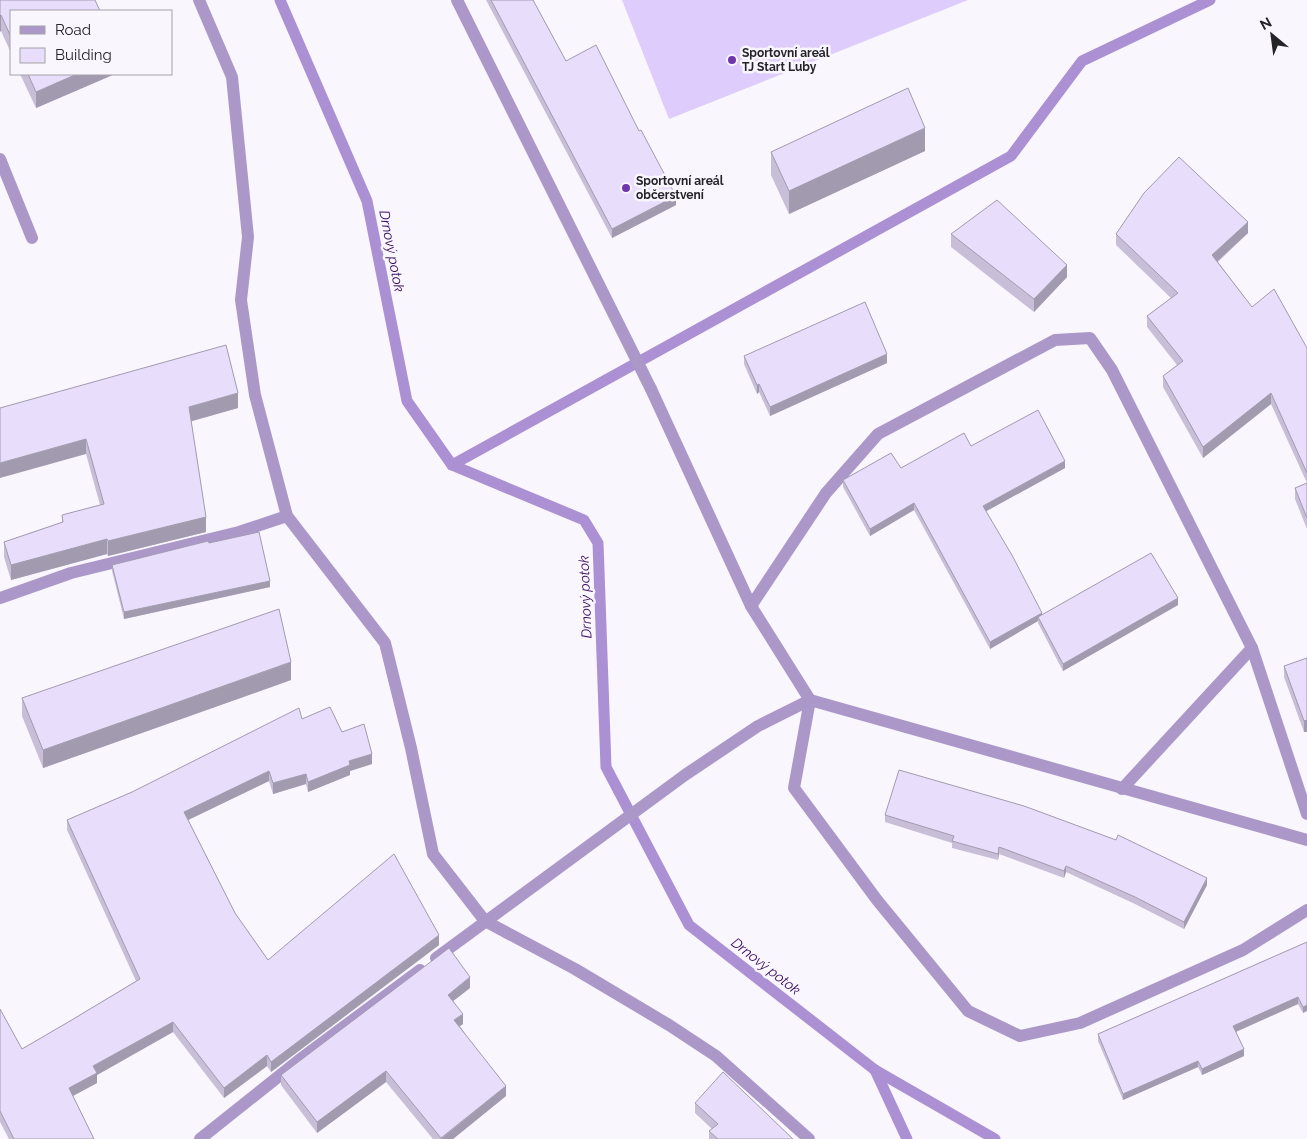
<svg xmlns="http://www.w3.org/2000/svg" width="1307" height="1139" viewBox="0 0 1307 1139" font-family="Raleway,sans-serif">
	<style>
		.pitch { fill: #deccfc }
		.lines { fill: none; stroke-linecap: round; stroke-linejoin: round }
		.stream { stroke: #ab90d3; stroke-width: 11 }
		.lane { stroke: #ab98c9; stroke-width: 12 }
		.street { stroke: #ab98c9; stroke-width: 12 }
		.wall { fill: #c8bed7 }
		.shaded-wall { fill: #a29baf }
		.building { fill: #e8ddfa; stroke: #a29baf }
		.poi-dot { fill: #6f35ab; stroke: #f9f6fe; stroke-width: 2 }
		.labels { text-anchor: middle; stroke-width: 5; stroke-linejoin: round; paint-order: stroke }
		.poi-label { font-size: 12px; font-weight: bold; fill: #242327; stroke: #f9f6fe; text-anchor: start }
		.water-label { font-size: 14px; font-style: italic; fill: #370b5d; stroke: #f9f6fe }
	</style>
	<rect width="100%" height="100%" fill="#f9f6fe"/>
	<!-- pitch -->
	<polygon class="pitch" points="622,0 968,0 669,119"/>
	<g class="lines">
		<!-- stream -->
		<g class="stream">
			<polyline points="280,0 367,201 407,401 452,465 584,520 598,543 606,767 689,925 875,1070 995,1139"/>
			<polyline points="452,465 1011,156 1082,61 1210,0"/>
			<polyline points="875,1070 907,1139"/>
		</g>
		<!-- lane -->
		<g class="lane">
			<polyline points="199,0 232,77 248,237 241,300 255,395 287,516 385,643 411,748 433,854 485,921 575,969 669,1025 716,1056 809,1139"/>
			<polyline points="457,0 651,389"/>
			<polyline points="0,159 32,238"/>
			<polyline points="0,598 71,573 239,532 287,516"/>
			<polyline points="751,606 826,493 878,434 1055,340 1090,338 1112,370 1252,648 1307,814"/>
			<polyline points="1122,789 1252,648"/>
		</g>
		<!-- street -->
		<g class="street">
			<polyline points="651,389 751,606 810,700 1307,840"/>
			<polyline points="810,700 794,788 877,900 968,1011 1020,1036 1080,1023 1243,950 1307,910"/>
			<polyline points="436,958 685,775 758,726 810,700"/>
			<polyline points="200,1139 303,1057 420,970"/>
		</g>
	</g>
	<!-- wall -->
	<g class="wall">
		<polygon points="0,0 11,11 11,53 1,31"/>
		<polygon points="486,0 533,0 566,61 676,205 612,238"/>
		<polygon points="20,74 115,74 36,108"/>
		<polygon points="925,151 789,214 771,175 771,152"/>
		<polygon points="1248,233 1218,262 1252,307 1307,348 1307,529 1295,499 1295,488 1307,483 1271,404 1203,458 1163,387 1163,376 1177,365 1147,327 1147,316 1171,298 1116,245 1116,234"/>
		<polygon points="951,234 1067,277 1034,312 951,247"/>
		<polygon points="744,356 887,363 770,416 759,392 757,394 744,364"/>
		<polygon points="0,408 238,408 191,421 206,532 108,556 107,554 11,580 4,557 4,542 62,522 62,515 100,505 86,454"/>
		<polygon points="901,468 1065,468 986,511 1042,615 1178,605 1063,671 1038,623 1038,621 990,649 914,510 870,536 843,487 843,480"/>
		<polygon points="209,543 270,587 124,619 112,571 112,565"/>
		<polygon points="1307,658 1307,732 1304,732 1284,677 1284,666"/>
		<polygon points="291,680 43,768 22,716 22,698"/>
		<polygon points="302,719 342,732 372,764 350,771 350,775 308,792 306,784 273,794 269,781 188,820 235,913 268,960 439,945 271,1072 267,1066 224,1098 173,1032 97,1075 97,1083 73,1096 94,1139 9,1139 0,1122 0,1009 22,1049 70,1021 136,981 67,830 67,820"/>
		<polygon points="885,815 1207,885 1184,929 1135,904 1066,872 1064,878 999,854 998,860 952,848 952,843 885,822"/>
		<polygon points="1307,942 1303,1013 1298,1004 1236,1032 1244,1056 1202,1075 1198,1067 1123,1100 1098,1041 1098,1034"/>
		<polygon points="470,988 453,1001 463,1024 460,1026 506,1096 453,1139 433,1139 386,1082 317,1133 281,1085 281,1075"/>
		<polygon points="695,1103 793,1139 709,1139 709,1131 712,1129 695,1113"/>
	</g>
	<!-- shaded-wall -->
	<g class="shaded-wall">
		<polygon points="1,15 1,31 0,32 0,16"/>
		<polygon points="77,74 115,74 36,108 36,92"/>
		<polygon points="925,128 925,151 789,214 789,191"/>
		<polygon points="676,196 676,205 612,238 612,229"/>
		<polygon points="1248,222 1248,233 1212,266 1212,255"/>
		<polygon points="1067,265 1067,277 1034,312 1034,299"/>
		<polygon points="887,354 887,363 770,416 770,407"/>
		<polygon points="759,384 759,392 757,394 757,385"/>
		<polygon points="238,393 238,408 189,422 189,407"/>
		<polygon points="1271,393 1271,404 1203,458 1203,447"/>
		<polygon points="86,439 86,454 0,478 0,463"/>
		<polygon points="1065,461 1065,468 983,513 983,506"/>
		<polygon points="914,503 914,510 870,536 870,529"/>
		<polygon points="206,517 206,532 108,556 108,541"/>
		<polygon points="107,539 107,554 11,580 11,565"/>
		<polygon points="270,581 270,587 124,619 124,612"/>
		<polygon points="1178,598 1178,605 1063,671 1063,664"/>
		<polygon points="1042,613 1042,619 1038,617 1038,621 990,649 990,642"/>
		<polygon points="291,662 291,680 43,768 43,750"/>
		<polygon points="1307,720 1307,732 1304,732 1304,721"/>
		<polygon points="372,754 372,764 350,771 350,775 308,792 308,782 349,761"/>
		<polygon points="269,771 269,781 184,822 184,812"/>
		<polygon points="306,774 306,784 273,794 273,783"/>
		<polygon points="999,847 999,854 998,860 998,854"/>
		<polygon points="1066,866 1066,872 1064,878 1064,871"/>
		<polygon points="1207,878 1207,885 1184,929 1184,922"/>
		<polygon points="439,935 439,945 271,1072 271,1062"/>
		<polygon points="470,977 470,988 448,1005 448,995"/>
		<polygon points="1298,997 1298,1004 1233,1033 1233,1026"/>
		<polygon points="1307,1005 1307,1011 1303,1013 1303,1007"/>
		<polygon points="463,1014 463,1024 454,1030 454,1020"/>
		<polygon points="173,1022 173,1032 97,1075 97,1083 69,1098 69,1088 93,1066"/>
		<polygon points="1244,1049 1244,1056 1202,1075 1202,1069"/>
		<polygon points="267,1055 267,1066 224,1098 224,1088"/>
		<polygon points="1198,1061 1198,1067 1123,1100 1123,1094"/>
		<polygon points="386,1071 386,1082 317,1133 317,1122"/>
		<polygon points="506,1086 506,1096 453,1139 441,1139"/>
	</g>
	<!-- building -->
	<g class="building">
		<polygon points="0,0 95,0 100,11 11,11 11,37 1,15 0,16"/>
		<polygon points="491,0 533,0 566,61 596,45 639,131 641,130 676,196 612,229"/>
		<polygon points="28,74 77,74 36,92"/>
		<polygon points="908,88 925,128 789,191 771,152"/>
		<polygon points="1179,157 1248,222 1212,255 1252,307 1274,289 1307,348 1307,473 1271,393 1203,447 1163,376 1183,361 1147,316 1178,293 1116,234 1144,193"/>
		<polygon points="997,200 1067,265 1034,299 951,234"/>
		<polygon points="865,302 887,354 770,407 759,384 757,385 744,356"/>
		<polygon points="226,345 238,393 189,407 206,517 108,541 107,539 11,565 4,542 63,522 62,515 104,504 86,439 0,463 0,408"/>
		<polygon points="1038,410 1065,461 983,506 1013,557 1042,613 990,642 914,503 870,529 843,480 891,453 901,468 964,433 971,446"/>
		<polygon points="1307,483 1307,518 1295,488"/>
		<polygon points="259,532 270,581 124,612 112,565 208,541 209,543"/>
		<polygon points="1151,553 1178,598 1063,664 1038,617"/>
		<polygon points="279,609 291,662 43,750 22,698"/>
		<polygon points="1307,658 1307,720 1304,721 1284,666"/>
		<polygon points="330,707 342,732 364,724 372,754 349,761 350,765 308,782 306,774 273,783 269,771 184,812 235,913 268,960 394,854 439,935 271,1062 267,1055 224,1088 173,1022 93,1066 97,1073 69,1088 94,1139 14,1139 0,1111 0,1009 22,1049 70,1021 140,979 67,820 132,792 299,708 302,719"/>
		<polygon points="899,770 1024,806 1116,840 1118,835 1207,878 1184,922 1135,897 1066,866 1064,871 999,847 998,854 952,841 954,836 885,815"/>
		<polygon points="1307,942 1307,1005 1303,1007 1298,997 1233,1026 1244,1049 1202,1069 1198,1061 1123,1094 1098,1034"/>
		<polygon points="449,948 470,977 448,995 463,1014 454,1020 506,1086 441,1138 386,1071 317,1122 281,1075"/>
		<polygon points="723,1072 793,1139 718,1139 709,1131 718,1124 695,1103"/>
	</g>
	<!-- markers -->
	<g class="poi-dot">
		<circle cx="732" cy="60" r="5"/>
		<circle cx="626" cy="188" r="5"/>
	</g>
	<g class="labels">
		<!-- poi labels -->
		<g class="poi-label">
			<text x="742" y="57">Sportovní areál<tspan x="742" dy="14">TJ Start Luby</tspan></text>
			<text x="636" y="185">Sportovní areál<tspan x="636" dy="14">občerstvení</tspan></text>
		</g>
		<!-- water labels -->
		<g class="water-label">
			<text transform="translate(392 251) rotate(79)" y="5">Drnový potok</text>
			<text transform="translate(585 597) rotate(-92)" y="5">Drnový potok</text>
			<text transform="translate(766 966) rotate(38)" y="5">Drnový potok</text>
		</g>
	</g>
	<!-- legend -->
	<rect x="10" y="10" width="162" height="65" fill="#f9f6fe" stroke="#a4a2a8"/>
	<rect x="20" y="26" width="25" height="8" fill="#ab98c9" stroke="#a4a2a8"/>
	<text x="55" y="35" font-size="15" fill="#242327">Road</text>
	<rect x="20" y="48" width="25" height="15" fill="#e8ddfa" stroke="#a4a2a8"/>
	<text x="55" y="60" font-size="15" fill="#242327">Building</text>
	<!-- north arrow -->
	<g transform="translate(1272 35) rotate(331)" stroke="#f9f6fe" stroke-width="4" paint-order="stroke">
	<path d="M0-4L9 19L0 12L-9 19Z" fill="#242327"/>
	<text y="-8" font-size="14" font-weight="bold" text-anchor="middle" fill="#242327">N</text>
	</g>
</svg>
